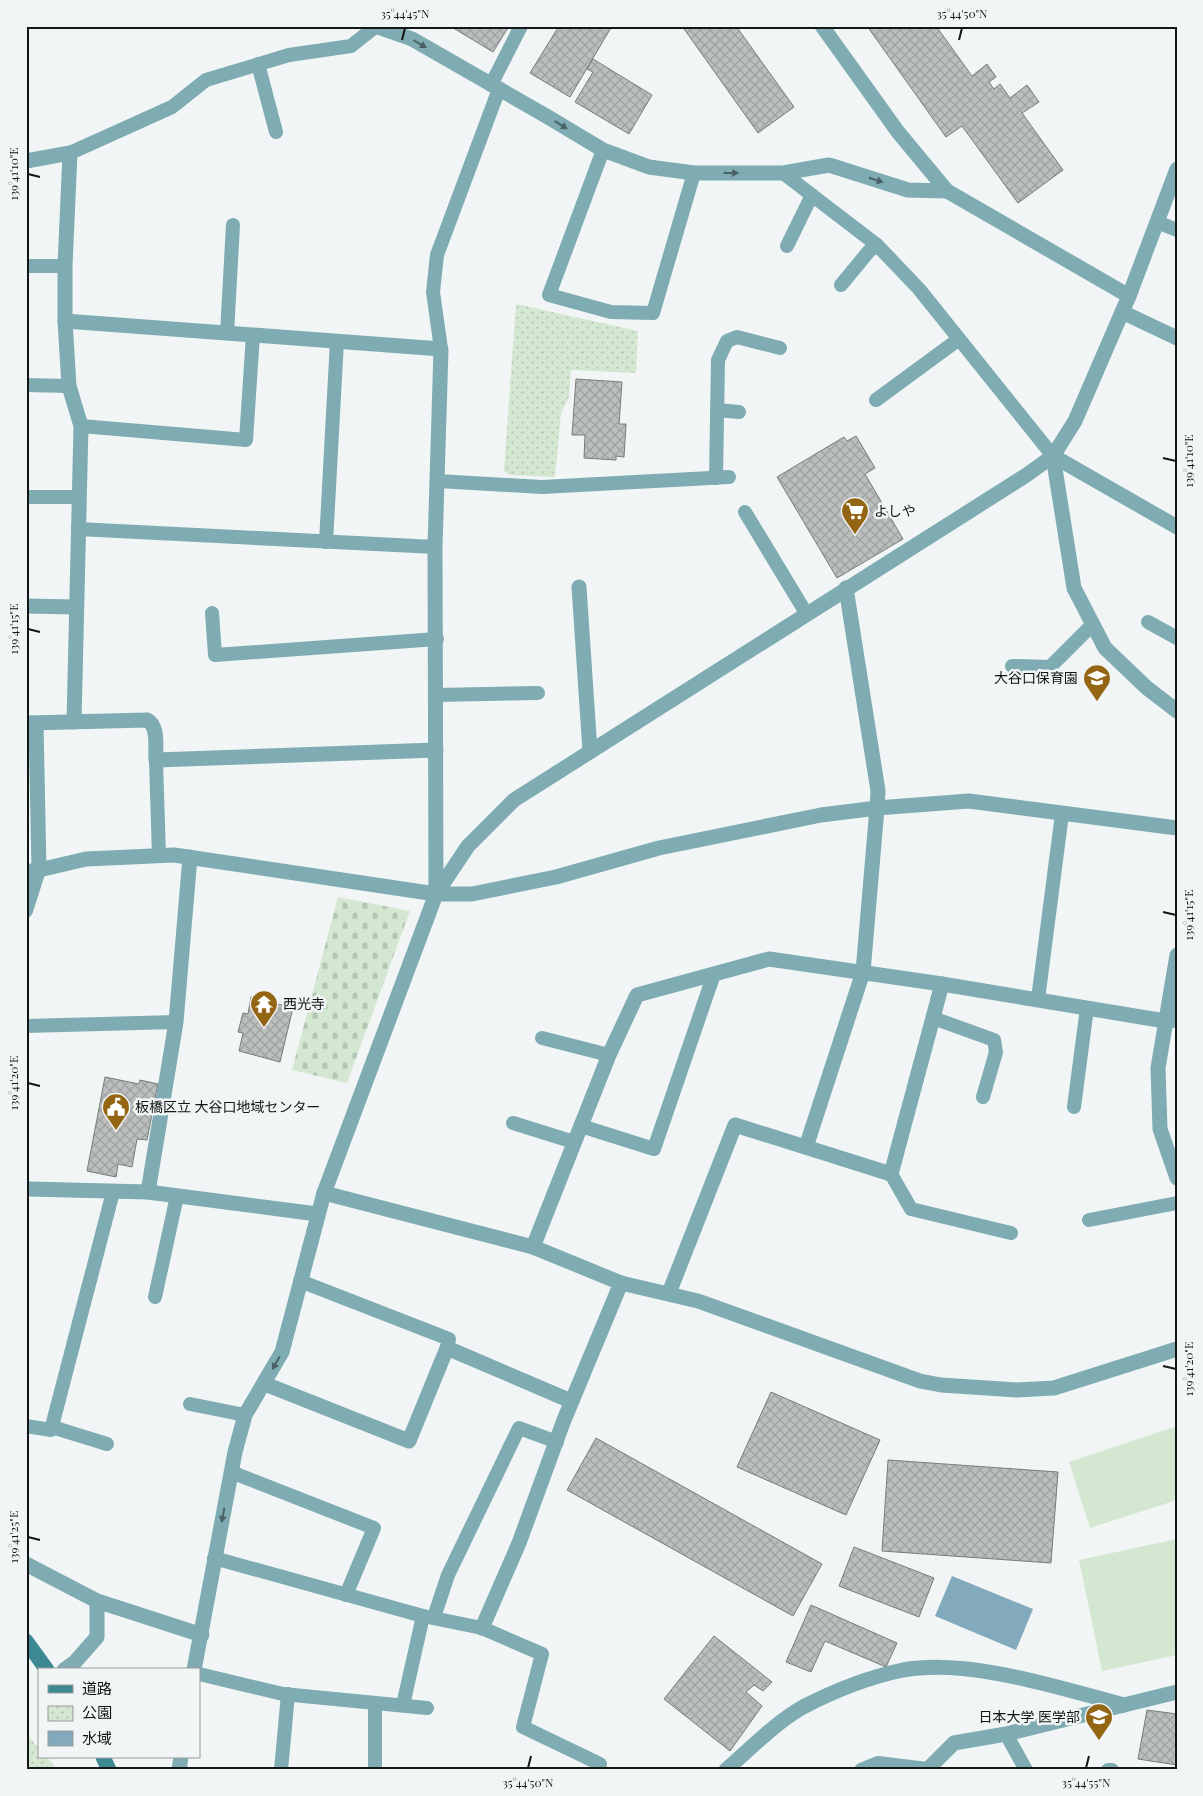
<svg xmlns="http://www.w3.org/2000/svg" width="1203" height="1796" viewBox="0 0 1203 1796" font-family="'Playfair Display','Noto Sans JP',serif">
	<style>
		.grass { fill: #d4e7d1 }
		.cemetery { fill: url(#cemetery-stones) }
		.park { fill: url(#park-dots) }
		.water { fill: #82aabc }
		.building { fill: url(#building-cross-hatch); stroke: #787c7a }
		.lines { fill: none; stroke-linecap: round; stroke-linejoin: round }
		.service { stroke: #7eacb2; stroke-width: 14 }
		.minor { stroke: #7eacb2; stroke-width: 15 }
		.tertiary { stroke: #7eacb2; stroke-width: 15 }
		.secondary { stroke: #3d8992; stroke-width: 15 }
		.oneway { fill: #496064 }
		.ticks { fill: none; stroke: #141515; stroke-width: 2 }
		.labels { text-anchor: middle; stroke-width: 5; stroke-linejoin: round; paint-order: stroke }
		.poi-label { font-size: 14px; fill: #141515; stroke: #f1f5f5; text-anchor: start }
		.neatline { fill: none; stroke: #141515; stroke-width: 2 }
		.ticks-label { font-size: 12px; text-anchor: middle; fill: #141515 }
	</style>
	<defs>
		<pattern id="cemetery-stones" width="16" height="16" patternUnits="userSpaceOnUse" patternTransform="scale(1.25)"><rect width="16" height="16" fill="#d4e7d1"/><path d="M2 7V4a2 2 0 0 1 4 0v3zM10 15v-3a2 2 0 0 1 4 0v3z" fill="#b5c5b3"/></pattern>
		<pattern id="park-dots" width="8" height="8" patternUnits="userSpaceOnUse" patternTransform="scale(1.25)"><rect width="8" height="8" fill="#d4e7d1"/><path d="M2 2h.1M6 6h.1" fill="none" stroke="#b5c5b3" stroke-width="1.8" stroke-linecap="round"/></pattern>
		<pattern id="building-cross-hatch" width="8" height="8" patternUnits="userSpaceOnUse" patternTransform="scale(1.25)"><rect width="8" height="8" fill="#babebc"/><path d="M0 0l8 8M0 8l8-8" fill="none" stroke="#9fa2a1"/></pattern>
	</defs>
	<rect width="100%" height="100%" fill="#f1f5f5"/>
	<!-- grass -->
	<g class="grass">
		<polygon points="1177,1426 1177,1500 1090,1528 1069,1462"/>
		<polygon points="1177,1539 1177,1655 1102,1671 1079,1560"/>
	</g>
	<!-- cemetery -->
	<polygon class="cemetery" points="338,897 410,911 347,1083 292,1070"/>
	<!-- park -->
	<g class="park">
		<polygon points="516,304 638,331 636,373 571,370 569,397 561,413 555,477 510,475 504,471"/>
		<polygon points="26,1734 39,1748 39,1757 47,1757 58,1770 26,1770"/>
	</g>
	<!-- water -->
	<polygon class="water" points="952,1576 1033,1609 1016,1650 935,1616"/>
	<!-- building -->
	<g class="building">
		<polygon points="450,26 509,26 493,52"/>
		<polygon points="559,26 612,26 570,97 530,73"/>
		<polygon points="682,26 736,26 794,107 758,133"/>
		<polygon points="867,26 936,26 972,76 987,64 996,77 989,82 994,89 1000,84 1010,98 1027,85 1039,102 1022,113 1063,170 1018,203 962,126 946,137"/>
		<polygon points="593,59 652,95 629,134 575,102 593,72 587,69"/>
		<polygon points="576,379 622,382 619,424 626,424 624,457 616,456 616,460 584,458 585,435 572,435"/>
		<polygon points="856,436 875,468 865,474 903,539 837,578 777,477 844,437 847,441"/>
		<polygon points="251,997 293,1008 280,1062 239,1051 243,1033 238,1032 243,1013 248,1014"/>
		<polygon points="105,1077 139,1084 140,1080 158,1084 147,1140 137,1139 132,1167 118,1164 116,1177 87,1171"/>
		<polygon points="771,1392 880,1440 846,1515 737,1467"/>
		<polygon points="596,1438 822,1564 793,1616 567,1490"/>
		<polygon points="888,1460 1058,1472 1051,1563 882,1551"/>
		<polygon points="854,1547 934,1578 919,1617 839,1586"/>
		<polygon points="811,1605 897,1643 886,1667 825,1641 811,1672 786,1662"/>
		<polygon points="714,1636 772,1682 763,1691 754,1685 746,1692 762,1706 730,1751 664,1699"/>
		<polygon points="1147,1710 1177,1714 1177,1765 1138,1759"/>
	</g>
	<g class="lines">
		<!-- service -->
		<g class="service">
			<polyline points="258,64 276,132"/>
			<polyline points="491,85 521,26"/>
			<polyline points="603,150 549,295 611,312 653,313 694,173"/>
			<polyline points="70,153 172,107 206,80 289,55 351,46 375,27"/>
			<polyline points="783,173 877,245 919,289 1053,456"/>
			<polyline points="1157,222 1177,230"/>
			<polyline points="787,246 812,195"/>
			<polyline points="26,266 65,266"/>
			<polyline points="841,285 869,251 877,245"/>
			<polyline points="227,333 233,225"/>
			<polyline points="441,349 433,292 437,255 499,89"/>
			<polyline points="26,385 69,386"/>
			<polyline points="876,400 959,339"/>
			<polyline points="717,410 739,412"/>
			<polyline points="81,426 246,440 253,335"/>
			<polyline points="716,478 718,360 727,341 737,337 780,348"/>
			<polyline points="438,481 542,487 729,477"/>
			<polyline points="26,497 78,497"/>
			<polyline points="745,512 806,613"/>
			<polyline points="78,529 435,547"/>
			<polyline points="326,542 337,341"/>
			<polyline points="212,613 215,655 437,639"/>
			<polyline points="1148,622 1177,638"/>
			<polyline points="1012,666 1050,667 1093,624"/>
			<polyline points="436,695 538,693"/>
			<polyline points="156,760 159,856"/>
			<polyline points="26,871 39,870 26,911"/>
			<polyline points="1038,999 1062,814"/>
			<polyline points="933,1018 994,1040 996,1052 983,1097"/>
			<polyline points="26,1026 176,1022"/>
			<polyline points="542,1038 609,1055"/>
			<polyline points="1074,1107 1087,1008"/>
			<polyline points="513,1123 574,1142"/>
			<polyline points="581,1126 654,1149 714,974"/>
			<polyline points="891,1174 911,1209 1011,1233"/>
			<polyline points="1089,1220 1177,1203"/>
			<polyline points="300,1281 449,1339 447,1348"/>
			<polyline points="155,1297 177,1196"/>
			<polyline points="190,1404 245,1415"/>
			<polyline points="26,1426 51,1430 113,1192"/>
			<polyline points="52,1427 107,1444"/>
			<polyline points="231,1472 374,1528 346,1595"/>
			<polyline points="214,1558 423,1616 482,1628 542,1654 523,1727 600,1764"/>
			<polyline points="434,1617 448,1575 519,1428 557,1442"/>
			<polyline points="199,1674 283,1694 427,1708"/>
			<polyline points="403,1705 423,1616"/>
			<polyline points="1006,1734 1026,1770"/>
			<polyline points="281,1770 288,1694"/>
			<polyline points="375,1770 375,1704"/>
			<polyline points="861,1770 878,1763 927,1769"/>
			<polyline points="1108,1770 1112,1770"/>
		</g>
		<!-- minor -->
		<g class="minor">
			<polyline points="375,26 412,39 548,117 603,150 649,167 694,173 783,173 829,165 908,190 947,191"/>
			<polyline points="26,161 70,153 65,266 65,321 69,386 81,426 74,722"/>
			<polyline points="1122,312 1177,338"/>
			<polyline points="65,321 441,349 435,547 436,894"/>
			<polyline points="1053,456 1074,588 1105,648 1147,688 1177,711"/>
			<polyline points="1053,456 1177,527"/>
			<polyline points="579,587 590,751"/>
			<polyline points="26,606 76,607"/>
			<path d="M28,723L147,720C159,726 155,747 156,760L436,750"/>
			<polyline points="36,723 39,870 86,859 174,855 436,894 472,894 556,877 659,848 821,815 877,808 969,801 1177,828"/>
			<polyline points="1177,955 1158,1068 1160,1129 1177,1178"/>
			<polyline points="806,1147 863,972 877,808 878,791 846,588"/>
			<polyline points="29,1189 148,1192 317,1214"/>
			<polyline points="148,1192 176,1022 190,857"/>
			<polyline points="324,1193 533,1247 621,1283 698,1301 920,1381 941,1385 1017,1390 1054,1388 1177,1349"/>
			<polyline points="533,1247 609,1055 637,995 769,959 942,984 1165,1021 1177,1020"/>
			<polyline points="669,1293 735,1125 891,1174 942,984"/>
			<polyline points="265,1384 409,1441 447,1348 571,1401"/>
			<polyline points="26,1564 97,1601 202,1635"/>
			<polyline points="482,1628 519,1543 564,1420 621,1283"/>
			<polyline points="64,1670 75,1662 97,1637 97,1601"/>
			<polyline points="194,1670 235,1452 245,1415 282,1352 324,1193 436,894 468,846 514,800 1025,476 1053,456"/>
			<polyline points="179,1770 181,1757"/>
			<path d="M726,1770C750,1749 775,1723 803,1707C834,1691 869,1677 903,1670C969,1658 1059,1688 1124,1705"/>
			<polyline points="927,1770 954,1743 1006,1734 1177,1692"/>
		</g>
		<!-- tertiary -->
		<g class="tertiary">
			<polyline points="822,26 898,132 947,191 1129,296"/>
			<polyline points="1053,456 1075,421 1129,296 1177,169"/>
		</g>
		<!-- secondary -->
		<g class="secondary">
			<polyline points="26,1641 47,1670"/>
			<polyline points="103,1757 109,1770"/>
		</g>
	</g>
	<!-- one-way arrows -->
	<defs><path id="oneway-solid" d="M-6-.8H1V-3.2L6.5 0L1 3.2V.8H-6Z" transform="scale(1.25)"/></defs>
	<g class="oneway">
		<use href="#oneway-solid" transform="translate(420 44) rotate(30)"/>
		<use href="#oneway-solid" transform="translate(561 125) rotate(32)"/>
		<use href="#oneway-solid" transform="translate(731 173)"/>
		<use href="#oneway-solid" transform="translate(876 180) rotate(17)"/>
		<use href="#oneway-solid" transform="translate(276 1363) rotate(119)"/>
		<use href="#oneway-solid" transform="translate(223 1515) rotate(101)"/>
	</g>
	<!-- ticks -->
	<path class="ticks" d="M402,40L405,28M959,40L962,28M28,174L40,177M1163,458L1176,461M28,629L40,632M1163,912L1176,915M28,1083L40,1086M1163,1366L1176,1369M28,1537L40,1540M528,1768L531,1756M1086,1768L1089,1756"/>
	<!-- icons -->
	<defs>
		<g id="supermarket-pin" transform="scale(1.4375)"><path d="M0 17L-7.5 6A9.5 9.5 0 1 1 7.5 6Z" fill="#946613" stroke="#f1f5f5"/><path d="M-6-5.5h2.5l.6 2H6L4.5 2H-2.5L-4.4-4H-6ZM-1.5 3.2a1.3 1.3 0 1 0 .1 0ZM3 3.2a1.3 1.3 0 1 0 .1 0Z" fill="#fff"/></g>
		<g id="school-pin" transform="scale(1.4375)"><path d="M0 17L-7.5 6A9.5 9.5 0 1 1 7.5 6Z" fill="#946613" stroke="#f1f5f5"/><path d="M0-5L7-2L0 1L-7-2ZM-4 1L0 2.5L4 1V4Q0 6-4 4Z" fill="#fff"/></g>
		<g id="temple-pin" transform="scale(1.4375)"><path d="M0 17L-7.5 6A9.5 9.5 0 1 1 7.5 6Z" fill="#946613" stroke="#f1f5f5"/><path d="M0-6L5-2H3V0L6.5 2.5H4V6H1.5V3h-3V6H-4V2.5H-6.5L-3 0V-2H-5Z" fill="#fff"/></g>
		<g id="civic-pin" transform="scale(1.4375)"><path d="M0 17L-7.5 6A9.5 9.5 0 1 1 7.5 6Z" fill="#946613" stroke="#f1f5f5"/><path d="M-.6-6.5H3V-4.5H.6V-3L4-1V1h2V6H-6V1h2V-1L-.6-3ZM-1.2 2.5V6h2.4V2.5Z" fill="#fff"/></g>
		<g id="university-pin" transform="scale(1.4375)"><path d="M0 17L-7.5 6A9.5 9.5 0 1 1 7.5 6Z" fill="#946613" stroke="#f1f5f5"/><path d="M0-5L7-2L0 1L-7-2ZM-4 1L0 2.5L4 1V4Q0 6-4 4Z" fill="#fff"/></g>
	</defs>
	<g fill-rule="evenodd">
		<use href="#supermarket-pin" x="855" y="511"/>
		<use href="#school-pin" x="1097" y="678"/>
		<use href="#temple-pin" x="264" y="1004"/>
		<use href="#civic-pin" x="116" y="1107"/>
		<use href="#university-pin" x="1099" y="1717"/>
	</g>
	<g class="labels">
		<!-- poi labels -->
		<g class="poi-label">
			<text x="874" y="516">よしや</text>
			<text x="1078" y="683" text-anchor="end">大谷口保育園</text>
			<text x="283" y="1009">西光寺</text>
			<text x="135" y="1112">板橋区立 大谷口地域センター</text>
			<text x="1080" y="1722" text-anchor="end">日本大学 医学部</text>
		</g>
	</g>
	<!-- border -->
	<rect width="1203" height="1796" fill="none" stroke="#f1f5f5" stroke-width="55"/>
	<!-- legend -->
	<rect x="38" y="1668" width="162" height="90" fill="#f1f5f5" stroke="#999b9b"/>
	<rect x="48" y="1685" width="25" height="8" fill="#3d8992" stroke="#999b9b"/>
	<text x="82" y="1694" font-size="15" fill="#141515">道路</text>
	<rect x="48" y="1706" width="25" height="15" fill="url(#park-dots)" stroke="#999b9b"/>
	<text x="82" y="1718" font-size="15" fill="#141515">公園</text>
	<rect x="48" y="1731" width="25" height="15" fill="#82aabc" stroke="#999b9b"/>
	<text x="82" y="1744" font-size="15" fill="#141515">水域</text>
	<rect x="28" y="28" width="1148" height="1740" class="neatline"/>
	<g class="ticks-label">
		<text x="405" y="18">35°44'45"N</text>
		<text x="962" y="18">35°44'50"N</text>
		<text transform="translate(14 174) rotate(-90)" y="4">139°41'10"E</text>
		<text transform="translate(1189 461) rotate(-90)" y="4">139°41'10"E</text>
		<text transform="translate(14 629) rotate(-90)" y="4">139°41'15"E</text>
		<text transform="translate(1189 915) rotate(-90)" y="4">139°41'15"E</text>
		<text transform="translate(14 1083) rotate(-90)" y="4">139°41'20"E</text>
		<text transform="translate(1189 1369) rotate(-90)" y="4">139°41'20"E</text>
		<text transform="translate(14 1537) rotate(-90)" y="4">139°41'25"E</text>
		<text x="528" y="1787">35°44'50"N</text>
		<text x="1086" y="1787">35°44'55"N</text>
	</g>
</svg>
